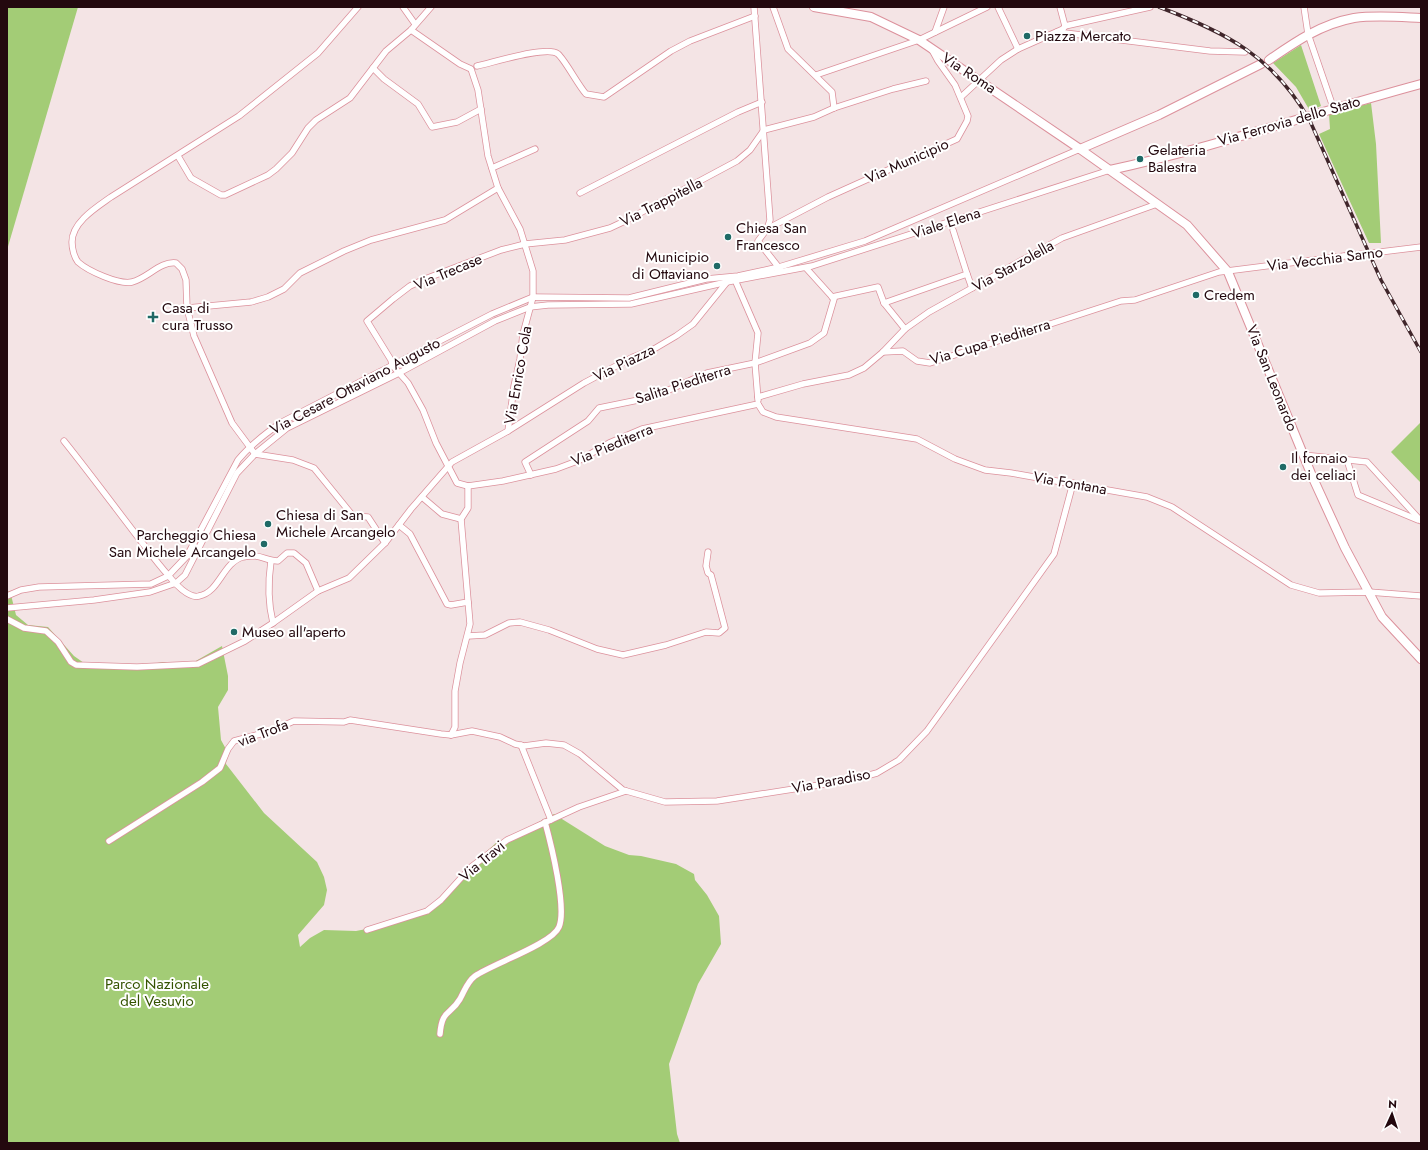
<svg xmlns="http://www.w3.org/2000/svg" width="1428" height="1150" viewBox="0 0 1428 1150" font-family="Jost,sans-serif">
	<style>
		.green { fill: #a3cc76 }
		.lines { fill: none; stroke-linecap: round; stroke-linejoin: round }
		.street-casing { stroke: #dc919c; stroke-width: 7 }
		.secondary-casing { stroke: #dc919c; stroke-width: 10 }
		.street { stroke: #fff; stroke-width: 5.5 }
		.secondary { stroke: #fff; stroke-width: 8 }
		.rail-casing { stroke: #40262b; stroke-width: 3.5 }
		.rail { stroke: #fff; stroke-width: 2; stroke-dasharray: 6; stroke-linecap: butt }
		.street-bridge-casing { stroke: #dc919c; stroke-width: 7; stroke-linecap: butt }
		.street-bridge { stroke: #fff; stroke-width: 5.5 }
		.poi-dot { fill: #1f6a66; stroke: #fff; stroke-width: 1.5 }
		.labels { text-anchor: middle; stroke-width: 4; stroke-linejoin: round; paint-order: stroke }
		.poi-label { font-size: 15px; fill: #23080e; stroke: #fff; text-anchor: start }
		.street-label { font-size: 15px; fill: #23080e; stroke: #fff }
		.park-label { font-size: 15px; fill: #345300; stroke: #fff }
	</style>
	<rect width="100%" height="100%" fill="#f4e4e5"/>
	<!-- green -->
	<g class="green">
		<polygon points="7,7 78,7 7,250"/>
		<polygon points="1301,45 1321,106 1310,111 1296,87 1273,63"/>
		<polygon points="1371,103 1376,144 1381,243 1369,243 1319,134 1330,129 1329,114"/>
		<polygon points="1421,422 1421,483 1391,452"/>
		<polygon points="10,591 16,615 28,625 48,627 74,656 84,663 144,665 164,662 194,662 222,646 228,676 228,690 218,707 221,740 227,751 226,764 264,813 317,862 324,877 327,890 324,905 298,935 300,947 310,938 324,930 356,931 387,925 433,908 464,872 497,842 518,833 554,814 605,846 629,855 641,856 676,864 694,874 695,880 707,895 719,916 721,944 698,984 669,1064 677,1134 680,1143 7,1143 7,592"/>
	</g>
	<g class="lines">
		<!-- street casing -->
		<g class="street-casing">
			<g id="street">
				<path d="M358,7L318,53L239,116L111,197C97,207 72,222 72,242C72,248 74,257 78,262C88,271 119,285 132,282C148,278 160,261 176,263L182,269L186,280L187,308L194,336L232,423L255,454L293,460L314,468L353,516L368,517L385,543"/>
				<polyline points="403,7 415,24"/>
				<polyline points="754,7 770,220 767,229 758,241 780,269"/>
				<polyline points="773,7 788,49 832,92 834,108"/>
				<polyline points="998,7 1018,49"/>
				<polyline points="1304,7 1308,34 1333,107"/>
				<polyline points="1065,26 1150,7"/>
				<polyline points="935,32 944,7"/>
				<polyline points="1057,32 1210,51 1245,52"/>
				<path d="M477,66C492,63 547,45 558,54C565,60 578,85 586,94L604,97L671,51L690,41L755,16"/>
				<polyline points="373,68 384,79 418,104 432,127 457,122 481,109"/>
				<polyline points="816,75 919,40 987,7"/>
				<polyline points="961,97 1001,60 1018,49 1063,29 1065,26 1060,7"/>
				<polyline points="178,156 191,178 221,195 225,195 268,175 276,169 292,153 308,128 316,120 350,98 386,51 411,30 431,7"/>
				<polyline points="492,168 535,149"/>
				<polyline points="580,193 738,112 762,102"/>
				<polyline points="767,229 828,197 957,139 967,121 968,116 955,85 938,61 932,50"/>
				<polyline points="1372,253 1421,247"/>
				<polyline points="967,274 972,288"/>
				<polyline points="735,280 758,333 755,363 758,400"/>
				<polyline points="832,297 878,287 884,303"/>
				<polyline points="187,308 251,302 268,297 284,289 300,273 344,251 371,240 445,220 498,188"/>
				<polyline points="905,329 884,303 967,274 953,230"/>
				<polyline points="883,352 903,351 917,361 930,363 1121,301 1135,300 1219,272 1344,256"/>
				<polyline points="758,397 803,384 849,375 864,368 883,352 905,329 929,312 1062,238 1157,204"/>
				<polyline points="758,404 642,429 609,443 580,460 556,469 503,481 468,486 457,483 436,443 423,410 408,383 392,365 391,360 367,321 393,299 410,286 425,279 501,250 525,244 565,240 610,228 625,221 737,161 750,150 764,130 814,117 834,108 893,89 926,81"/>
				<polyline points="758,404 763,412 776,417 917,439 955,459 985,470 1011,473 1147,497 1172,507 1291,585 1319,593 1369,592 1421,596"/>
				<polyline points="508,431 584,383 633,357 654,349 676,336 693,324 727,282"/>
				<path d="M64,441C88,471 111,502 134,532C145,546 156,562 168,575C174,583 189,599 199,596C220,592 222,563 243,557C260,553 265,561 278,561L287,553H294L306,563L318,591"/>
				<polyline points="1304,455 1367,462 1421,521"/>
				<polyline points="1347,460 1358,495 1418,520"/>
				<polyline points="531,475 525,462 588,421 599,408 653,397 707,373 755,363 810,343 824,333 834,299 806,268"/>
				<polyline points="422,497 442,514 461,519"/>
				<polyline points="399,525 410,534 447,604 451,605 468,602"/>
				<path d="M271,561C268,582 268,603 273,623"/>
				<path d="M7,596L21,590L39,587L151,584L168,576L187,556L238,460C251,444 266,433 282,422L492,314L533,297L629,298L706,279L738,276L779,267L865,241L1080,149"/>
				<polyline points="7,608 94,600 150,592 176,583 185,575 237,473 255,454 287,428 399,373 495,321 530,307 548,305 631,304 727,282 812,266 1110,170"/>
				<polyline points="7,619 24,628 46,631 58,642 71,662 76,665 137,667 198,664 245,641 273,623 318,591 349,578 385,543 411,509 452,462 508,431 514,386 520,359 523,334 533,297 533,271 520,229 498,188 488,156 478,90 471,69 460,64 411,30"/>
				<polyline points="468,636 485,635 509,623 520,622 549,630 597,649 623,655 666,645 706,632 719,633 725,628 711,575 708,573 706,566 708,552"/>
				<polyline points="451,735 455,727 455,691 460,663 470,624 461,519 468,508 468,486"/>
				<polyline points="521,745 551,820"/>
				<polyline points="109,841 202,782 220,768 228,749 234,741 268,732 294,721 344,722 350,720 441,734 451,735 472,731 500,737 515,744 524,746 546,743 564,745 580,754 623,790 665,802 717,801 851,780 877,773 899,760 927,731 1054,554 1073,483"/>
				<polyline points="367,930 427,911 441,900 471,867 507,840 579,807 626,791"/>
				<path d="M440,1034C442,1009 450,1016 460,999C465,990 467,982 475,976C492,964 552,944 559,927C567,908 551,844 545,822"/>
			</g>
		</g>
		<!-- secondary casing -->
		<g class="secondary-casing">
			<g id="secondary">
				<polyline points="814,7 871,17 919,40 1080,149 1187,225 1228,272 1312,476 1345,548 1382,617 1421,659"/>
				<path d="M1269,60C1295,42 1321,24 1354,18C1376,15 1399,17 1421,18"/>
				<polyline points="1080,149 1159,115 1261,64"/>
				<path d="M1110,170C1215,147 1317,112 1421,84"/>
			</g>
		</g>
		<!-- street -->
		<use href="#street" class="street"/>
		<!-- secondary -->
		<use href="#secondary" class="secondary"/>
		<!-- rail casing -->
		<g class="rail-casing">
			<path id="rail" d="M1159,7C1227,33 1273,56 1310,121L1381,280L1421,352"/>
		</g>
		<!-- rail -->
		<use href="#rail" class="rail"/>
		<!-- street-bridge casing -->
		<g class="street-bridge-casing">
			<polyline id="street-bridge" points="1344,256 1372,253"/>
		</g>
		<!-- street-bridge -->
		<use href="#street-bridge" class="street-bridge"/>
	</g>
	<!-- markers -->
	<g class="poi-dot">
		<circle cx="1027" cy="36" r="4"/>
		<circle cx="1140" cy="159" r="4"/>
		<circle cx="728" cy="237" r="4"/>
		<circle cx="717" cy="266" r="4"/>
		<circle cx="1196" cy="295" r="4"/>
		<path d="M151 311h4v4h4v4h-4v4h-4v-4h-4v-4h4z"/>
		<circle cx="1283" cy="467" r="4"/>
		<circle cx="268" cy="524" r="4"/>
		<circle cx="264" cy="544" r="4"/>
		<circle cx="234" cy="632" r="4"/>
	</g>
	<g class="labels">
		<!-- poi labels -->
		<g class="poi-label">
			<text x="1035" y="41">Piazza Mercato</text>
			<text x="1148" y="155">Gelateria<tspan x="1148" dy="17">Balestra</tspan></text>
			<text x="736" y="233">Chiesa San<tspan x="736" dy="17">Francesco</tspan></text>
			<text x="709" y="262" text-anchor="end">Municipio<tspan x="709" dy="17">di Ottaviano</tspan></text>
			<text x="1204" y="300">Credem</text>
			<text x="162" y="313">Casa di<tspan x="162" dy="17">cura Trusso</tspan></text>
			<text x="1291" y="463">Il fornaio<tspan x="1291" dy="17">dei celiaci</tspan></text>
			<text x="276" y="520">Chiesa di San<tspan x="276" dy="17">Michele Arcangelo</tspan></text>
			<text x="256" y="540" text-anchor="end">Parcheggio Chiesa<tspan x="256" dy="17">San Michele Arcangelo</tspan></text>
			<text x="242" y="637">Museo all'aperto</text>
		</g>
		<!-- street labels -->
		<g class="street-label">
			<text transform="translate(969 73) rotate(33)" y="5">Via Roma</text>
			<text transform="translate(1289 121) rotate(-16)" y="5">Via Ferrovia dello Stato</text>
			<text transform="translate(907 161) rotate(-24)" y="5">Via Municipio</text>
			<text transform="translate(661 202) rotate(-27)" y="5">Via Trappitella</text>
			<text transform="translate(946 223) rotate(-18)" y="5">Viale Elena</text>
			<text transform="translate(1325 259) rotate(-7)" y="5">Via Vecchia Sarno</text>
			<text transform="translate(1013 266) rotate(-29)" y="5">Via Starzolella</text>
			<text transform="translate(448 272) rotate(-23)" y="5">Via Trecase</text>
			<text transform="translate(990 342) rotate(-17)" y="5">Via Cupa Piediterra</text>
			<text transform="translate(624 363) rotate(-26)" y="5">Via Piazza</text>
			<text transform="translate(518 375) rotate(-80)" y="5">Via Enrico Cola</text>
			<text transform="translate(1272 378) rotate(68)" y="5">Via San Leonardo</text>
			<text transform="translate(683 384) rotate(-18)" y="5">Salita Piediterra</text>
			<text transform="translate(355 386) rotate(-28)" y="5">Via Cesare Ottaviano Augusto</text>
			<text transform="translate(612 445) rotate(-23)" y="5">Via Piediterra</text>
			<text transform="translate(1070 483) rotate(10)" y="5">Via Fontana</text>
			<text transform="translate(263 733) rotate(-21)" y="5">via Trofa</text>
			<text transform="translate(831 781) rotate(-11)" y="5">Via Paradiso</text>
			<text transform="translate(482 861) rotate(-40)" y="5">Via Travi</text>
		</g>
		<!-- park labels -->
		<g class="park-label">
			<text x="157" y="989">Parco Nazionale<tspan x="157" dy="17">del Vesuvio</tspan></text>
		</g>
	</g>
	<!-- border -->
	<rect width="1428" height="1150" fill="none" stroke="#23080e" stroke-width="16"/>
	<!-- north arrow -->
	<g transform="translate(1392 1114) rotate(3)" stroke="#ffffff" stroke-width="3" paint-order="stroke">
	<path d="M0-3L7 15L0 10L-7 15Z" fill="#23080e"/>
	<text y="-6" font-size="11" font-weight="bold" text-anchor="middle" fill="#23080e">N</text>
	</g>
</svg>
